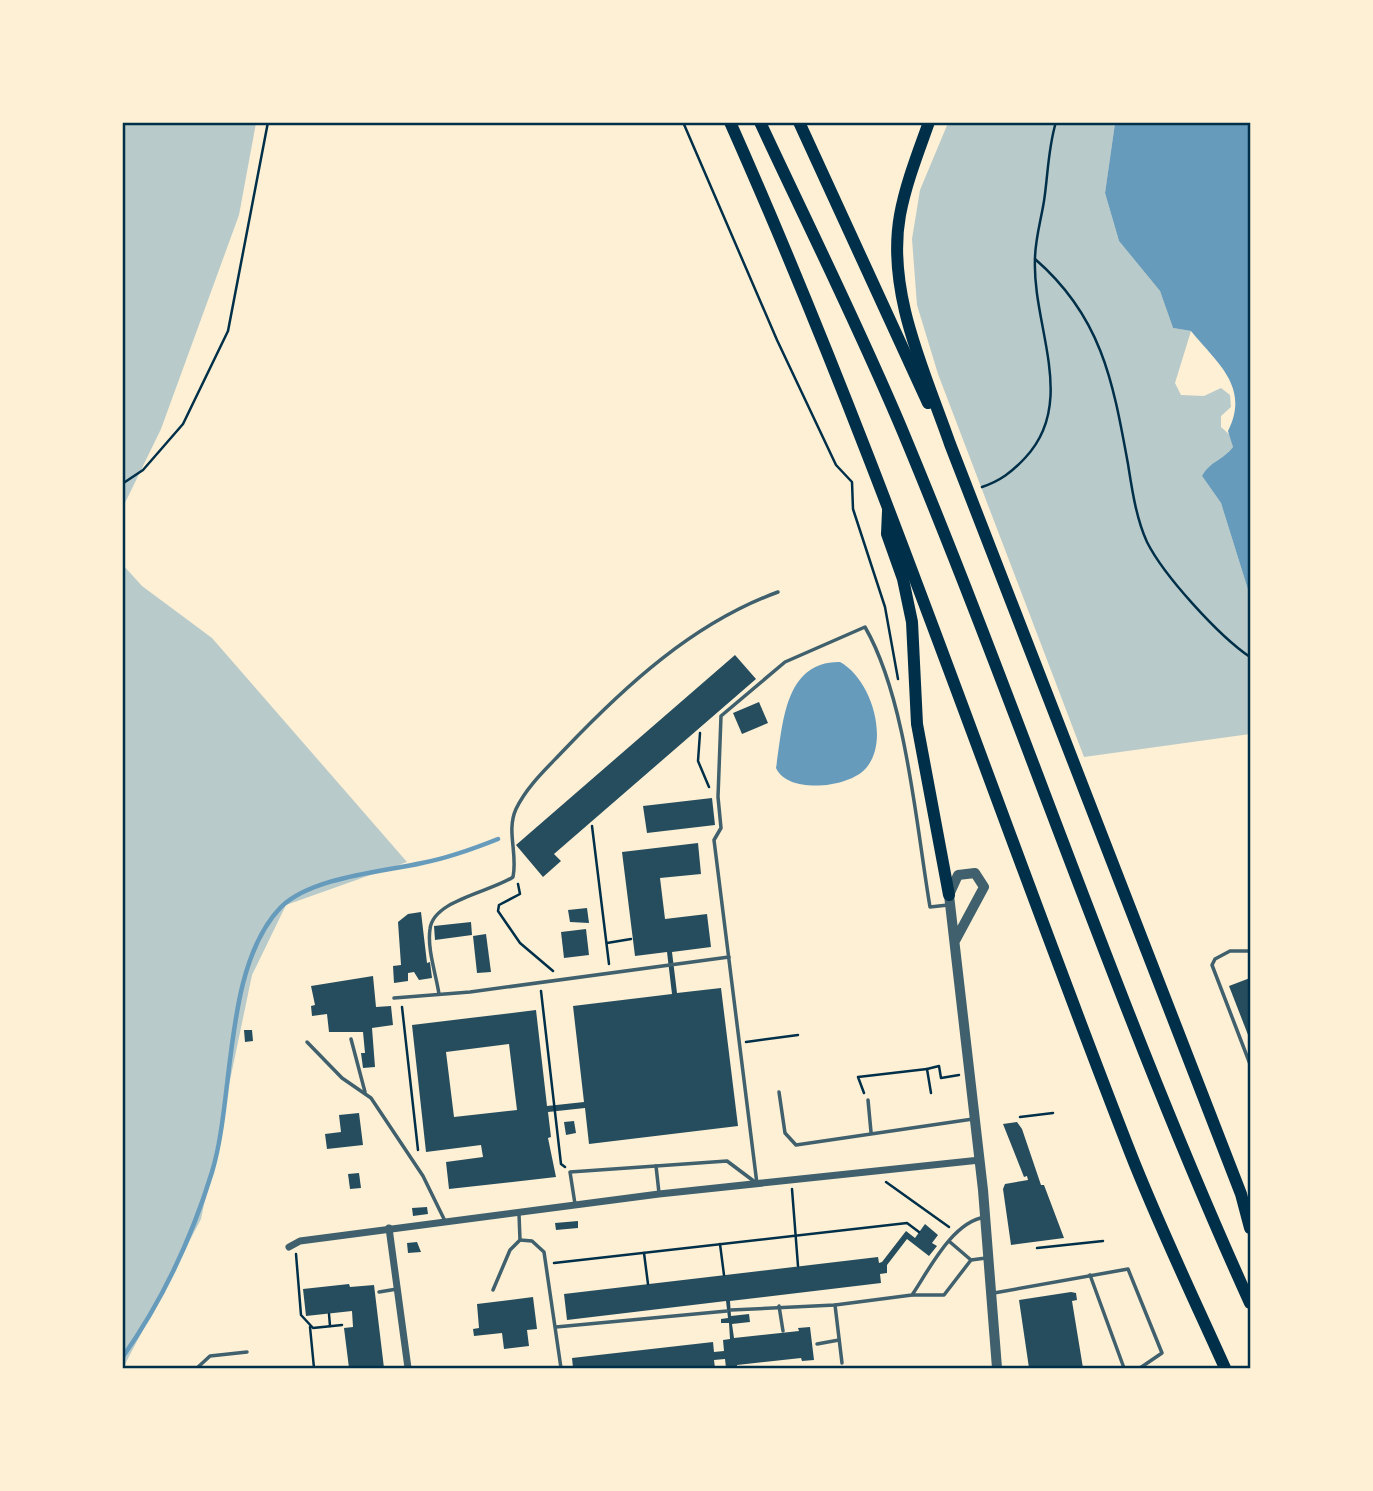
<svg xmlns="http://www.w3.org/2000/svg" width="1373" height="1491" viewBox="0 0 1373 1491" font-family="'Fira Sans Condensed',sans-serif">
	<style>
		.green { fill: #b9caca }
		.water { fill: #669bbc }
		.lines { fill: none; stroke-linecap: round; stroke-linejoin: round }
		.stream { stroke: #669bbc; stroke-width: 4.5 }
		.building { fill: #264d5e; fill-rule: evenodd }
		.path { stroke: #003049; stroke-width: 2.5 }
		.service { stroke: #3f606c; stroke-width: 3.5 }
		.minor { stroke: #3f606c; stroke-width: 7 }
		.tertiary { stroke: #3f606c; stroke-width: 10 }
		.trunk { stroke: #003049; stroke-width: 12 }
		.neatline { fill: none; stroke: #003049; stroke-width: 2.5 }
	</style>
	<rect width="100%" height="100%" fill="#fdf0d5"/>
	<!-- green -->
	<g class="green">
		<polygon points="123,123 256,123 239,215 161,429 123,507"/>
		<path d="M948,123H1115L1105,193L1119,241L1160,291L1173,328L1191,331L1175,383L1181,395L1204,396L1221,388L1230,395L1231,407L1221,416V427L1231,436L1233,447C1223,460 1209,462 1202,476L1221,503L1250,596V734L1084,757L938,374L917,305L912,239L920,190Z"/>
		<polygon points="123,565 142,586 212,638 407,862 286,905 252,975 201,1219 123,1368"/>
	</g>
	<!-- water -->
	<g class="water">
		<path d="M1115,123H1250V596L1221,503L1202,476C1209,462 1223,460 1233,447L1228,431C1250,387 1218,364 1191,331L1173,328L1160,291L1119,241L1105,193Z"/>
		<path d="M840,662C870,678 890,738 867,767C851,788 788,795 776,768C783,727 783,661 840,662Z"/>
	</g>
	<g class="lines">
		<!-- stream -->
		<path class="stream" d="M122,1358C161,1303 192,1237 212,1172C235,1096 223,967 281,907C312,877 382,872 422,863C448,858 473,849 498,839"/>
	</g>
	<!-- building -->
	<g class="building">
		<polygon points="735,655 756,679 554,854 561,861 543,877 516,845"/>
		<polygon points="759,702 768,723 742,734 733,713"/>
		<polygon points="712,798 715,825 647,833 643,806"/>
		<path d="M698,843L701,874L660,878L665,919L707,914L711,947L672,952L677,993L721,988L738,1126L589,1144L585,1108L548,1112L551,1137L548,1138L556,1177L449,1189L446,1162L483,1157L481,1145L426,1152L412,1025L536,1010L547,1106L584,1102L573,1006L672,994L667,952L635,956L622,852ZM509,1044L517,1110L454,1117L446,1052Z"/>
		<polygon points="587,908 589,923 570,922 568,910"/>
		<polygon points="421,912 427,963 430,962 432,978 419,980 414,972 408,973 408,981 394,983 393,966 401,965 398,922 408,914"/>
		<polygon points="471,922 472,935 435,940 434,926"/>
		<polygon points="586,929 589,955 564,958 561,932"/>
		<polygon points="486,934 491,972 477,973 473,936"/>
		<polygon points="373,976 376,1007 391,1006 393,1025 372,1028 375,1067 363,1068 361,1053 365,1053 363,1032 329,1032 327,1014 312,1016 311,1006 315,1005 311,986"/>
		<polygon points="1250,978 1250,1040 1229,986"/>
		<polygon points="244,1030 252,1030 253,1041 245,1042"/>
		<polygon points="359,1113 363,1145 327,1149 325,1134 341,1132 339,1115"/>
		<polygon points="574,1121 576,1133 566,1135 564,1122"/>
		<polygon points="1017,1122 1022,1129 1041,1185 1044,1185 1064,1238 1011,1245 1003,1189 1005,1184 1028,1180 1027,1176 1024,1177 1003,1124"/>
		<polygon points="359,1173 361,1188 350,1189 348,1174"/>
		<polygon points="427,1207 428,1214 413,1216 412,1208"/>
		<polygon points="578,1221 578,1228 556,1230 555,1223"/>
		<polygon points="925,1224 938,1235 932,1243 937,1246 929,1256 907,1239 887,1265 887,1273 880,1274 881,1283 730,1301 731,1316 749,1314 750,1322 732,1324 734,1338 799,1331 798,1328 810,1327 814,1360 802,1361 801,1358 737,1365 737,1368 726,1368 725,1359 714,1360 715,1368 573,1368 572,1358 713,1342 714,1352 724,1351 723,1340 730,1339 729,1323 721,1323 721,1319 728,1318 726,1301 567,1320 564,1294 878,1257 879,1263 882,1262 906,1231 915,1238"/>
		<polygon points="417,1242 421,1252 408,1253 407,1243"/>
		<polygon points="349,1284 350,1287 374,1285 384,1368 349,1368 344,1328 353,1327 352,1311 306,1316 303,1289"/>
		<polygon points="1071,1292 1076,1293 1077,1300 1072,1301 1083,1368 1029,1368 1019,1300"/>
		<polygon points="533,1297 537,1329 527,1330 529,1346 504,1349 502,1333 474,1336 473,1329 479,1328 477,1304"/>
	</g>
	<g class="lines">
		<!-- path -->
		<g class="path">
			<polyline points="683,122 777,340 836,465 852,482 853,509 885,607 898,679"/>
			<path d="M1035,259C1102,317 1113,382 1128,464C1132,489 1136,518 1147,542C1164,576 1219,636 1250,657"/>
			<polyline points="122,484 143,470 183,424 228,331 268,122"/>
			<path d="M982,487C1000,481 1012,472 1025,458C1078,402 1032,326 1035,259C1035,240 1041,220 1044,201C1048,175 1048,148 1056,122"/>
			<polyline points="700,733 698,761 709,787"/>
			<polyline points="592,826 609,964"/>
			<polyline points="518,884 520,894 499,905 498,911 520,943 553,971"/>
			<polyline points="607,943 631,939"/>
			<polyline points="541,991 561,1164 565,1167"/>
			<polyline points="402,1007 418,1150"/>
			<polyline points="746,1042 798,1035"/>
			<polyline points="927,1069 939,1066 941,1078 959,1075"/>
			<polyline points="864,1093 858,1077 927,1069 931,1093"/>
			<polyline points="1020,1117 1053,1113"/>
			<polyline points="886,1182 949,1227"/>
			<polyline points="792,1189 798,1266"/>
			<polyline points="720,1244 724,1275"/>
			<polyline points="1037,1248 1103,1241"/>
			<polyline points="644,1253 648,1284"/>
			<polyline points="296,1254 301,1315 313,1328 342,1325"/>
			<polyline points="554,1263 907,1223 919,1232"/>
			<polyline points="329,1314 330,1326"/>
			<polyline points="310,1327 314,1368"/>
		</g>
		<!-- service -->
		<g class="service">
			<polyline points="1250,951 1230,951 1215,959 1212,965 1250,1064"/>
			<path d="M439,994C436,974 427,949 430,929C433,900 491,892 513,877C518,854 506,831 516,809C527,786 547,768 564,750C625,686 693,623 778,592"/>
			<polyline points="394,998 470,992 729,957"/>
			<polyline points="351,1039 365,1092"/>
			<polyline points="307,1042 342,1078 371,1098 423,1176 445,1221"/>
			<polyline points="779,1092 785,1133 796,1145 973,1119"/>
			<polyline points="868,1100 871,1132"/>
			<path d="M757,1184L714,840L721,828L718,797L721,716L785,662L865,627C906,698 916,824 930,907L948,905"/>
			<polyline points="659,1193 656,1166 727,1161 755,1182"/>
			<polyline points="575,1204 570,1172 656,1166"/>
			<polyline points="520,1240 532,1241 544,1252 561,1368"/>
			<polyline points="950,1242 971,1260"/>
			<polyline points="1090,1275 1124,1368"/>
			<polyline points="493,1290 510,1250 520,1240 519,1214"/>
			<polyline points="379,1292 397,1289"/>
			<polyline points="994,1293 1128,1269 1162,1353 1140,1368"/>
			<polyline points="913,1295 944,1295 971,1260 986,1258"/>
			<polyline points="835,1305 842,1363"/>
			<polyline points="779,1306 783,1331"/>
			<path d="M731,1310L835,1305L912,1295C929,1270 952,1222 985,1217"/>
			<polyline points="556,1327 727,1311"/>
			<polyline points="817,1344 839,1340"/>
			<polyline points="197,1368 210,1356 247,1352"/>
		</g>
		<!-- minor -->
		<g class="minor">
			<polyline points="389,1228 408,1368"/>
			<polyline points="289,1247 300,1241 659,1194 980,1160"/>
		</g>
		<!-- tertiary -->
		<polyline class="tertiary" points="955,941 984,887 975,873 958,875 949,895 983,1190 997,1368"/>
		<!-- trunk -->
		<g class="trunk">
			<path d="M730,122C880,459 996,809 1130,1152C1159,1226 1193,1297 1225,1368"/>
			<path d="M760,122C808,225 859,327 903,432C1023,720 1121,1019 1250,1303"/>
			<polyline points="799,122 928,403"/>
			<path d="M929,122C918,153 906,183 900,215C886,292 925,372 950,444L1241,1194L1250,1228"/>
			<polyline points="888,511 887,534 903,579 912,622 917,724 949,895"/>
		</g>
	</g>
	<!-- border -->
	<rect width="1373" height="1491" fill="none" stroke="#fdf0d5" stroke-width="248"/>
	<rect x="124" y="124" width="1125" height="1243" class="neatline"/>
</svg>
